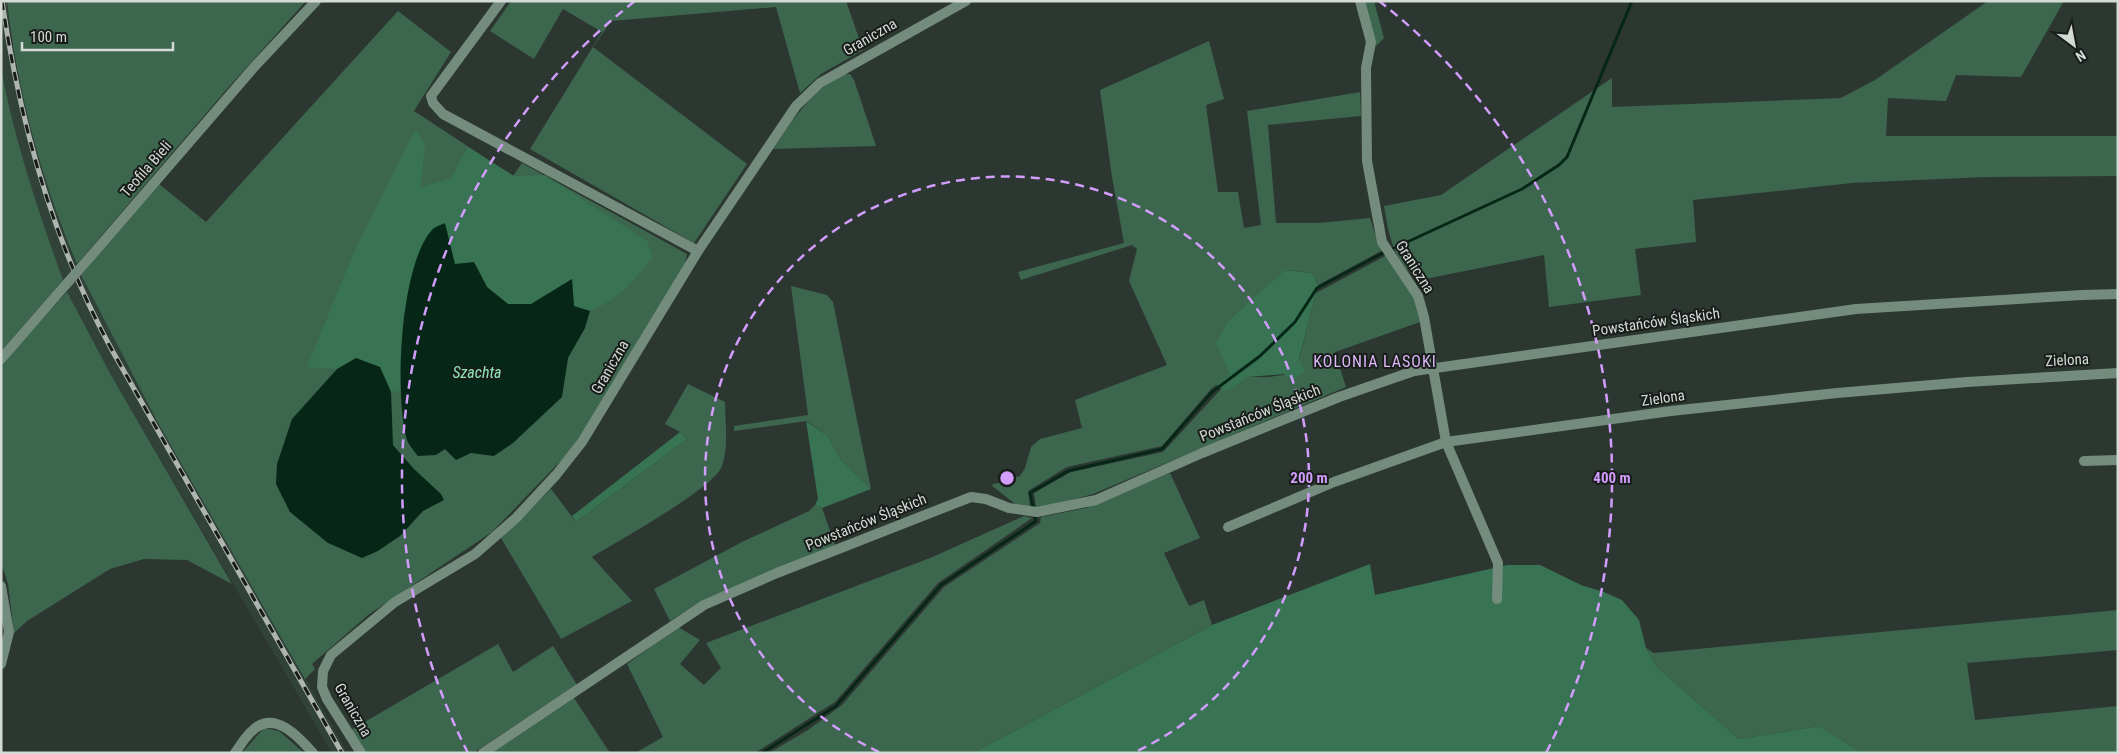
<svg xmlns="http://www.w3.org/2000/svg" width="2119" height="754" viewBox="0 0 2119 754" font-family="'Roboto Condensed',sans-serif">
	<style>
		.built { fill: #314238 }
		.green { fill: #3d664f }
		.forest { fill: #387354 }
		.water { fill: #062717 }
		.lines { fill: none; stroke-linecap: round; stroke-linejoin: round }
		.stream { stroke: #062717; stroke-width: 3 }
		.minor { stroke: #738c7d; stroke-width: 10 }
		.tertiary { stroke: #738c7d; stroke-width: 10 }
		.rail-casing { stroke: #aeb5b1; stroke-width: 5 }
		.rail { stroke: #181d1a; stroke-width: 3; stroke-dasharray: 9; stroke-linecap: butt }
		.minor-bridge { stroke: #738c7d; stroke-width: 10 }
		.ring { fill: none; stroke: #d29dfd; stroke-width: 2.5; stroke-dasharray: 9 6 }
		.labels { text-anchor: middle; stroke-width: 4; stroke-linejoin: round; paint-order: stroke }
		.street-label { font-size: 15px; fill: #d4dad6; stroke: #181d1a }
		.neighbourhood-label { font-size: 16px; letter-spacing: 1px; fill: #dcb8fb; stroke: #181d1a }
		.water-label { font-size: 16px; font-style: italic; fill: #8ee6b5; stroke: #181d1a }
		.centre { fill: #d29dfd; stroke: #181d1a; stroke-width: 2.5 }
		.ring-label { font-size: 15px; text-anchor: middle; font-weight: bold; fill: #d29dfd; stroke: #181d1a; stroke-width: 4; stroke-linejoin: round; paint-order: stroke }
	</style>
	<rect width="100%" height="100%" fill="#2c3731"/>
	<!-- built -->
	<g class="built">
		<polygon points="1,1 7,1 11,40 26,108 61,226 77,264 63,280 35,202 9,112 1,67"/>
		<polygon points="81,275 158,423 289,648 347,753 332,753 111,375 67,292"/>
	</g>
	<!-- green -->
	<g class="green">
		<path d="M7,1H306L227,89L77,264C42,182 17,90 7,1Z"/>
		<polygon points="511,1 846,1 863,50 821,74 800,93 776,7 611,21 593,47 747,164 694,243 530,149 602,32 563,9 534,59 490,31"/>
		<polygon points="1363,1 1374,1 1384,38 1375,47"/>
		<path d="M1988,1H2064L2021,77L1956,75L1946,101L1888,98L1886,136H2118V176L1985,177L1852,183L1693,200L1696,242L1635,249L1641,295L1549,307L1544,255L1420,280C1393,263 1389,235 1384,206L1441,195L1612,78V107L1841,98L1875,80Z"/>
		<polygon points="398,11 451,52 414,111 513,176 522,163 687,254 685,264 574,447 492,532 368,615 312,664 315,669 305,679 158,423 81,275 159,184 206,222"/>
		<polygon points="1209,41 1224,99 1206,105 1218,192 1238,192 1244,228 1261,225 1247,111 1360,92 1361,116 1268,125 1276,223 1319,223 1370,218 1376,237 1383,250 1318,285 1312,273 1286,270 1229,320 1230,374 1211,389 1162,446 1067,467 1028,491 1030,506 1018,506 991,485 1020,476 1025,468 1031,447 1040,439 1082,428 1075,400 1167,365 1129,281 1137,249 1132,245 1021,280 1018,272 1124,243 1112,177 1100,90"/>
		<path d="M1,67C14,140 38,210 63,280L1,351Z"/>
		<path d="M842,74H850L854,80L876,146L773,149C793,119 811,92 842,74Z"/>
		<polygon points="1387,255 1416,298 1423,321 1335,352 1346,387 1093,494 1057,504 1036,507 1034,493 1071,472 1163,452 1222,388 1226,390 1239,384 1248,377 1269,377 1306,372 1299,360 1316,293"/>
		<polygon points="791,286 827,295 833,302 871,489 841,460 828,436 807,421 734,431 734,426 808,415"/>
		<polygon points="67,292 111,375 232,584 187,560 144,559 110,569 27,621 14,633 8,584 1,562 1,364"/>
		<path d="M688,384L725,402C725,422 729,446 722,466C715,488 616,542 592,557L632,601L561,639L501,538L551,489L576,522L687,439L680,432L665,424Z"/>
		<polygon points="1170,473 1200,538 1164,553 1189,606 1204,600 1212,625 973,753 769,753 808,730 842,705 944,587 1040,523 1041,517 1086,508"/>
		<polygon points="815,505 822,508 835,545 697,604 670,621 654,589 742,542 809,511"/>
		<polygon points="1024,516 1032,518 938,583 835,702 755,753 635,753 663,737 627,664 678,627 700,640 680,664 704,685 721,668 706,643 930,558"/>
		<polygon points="2118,610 2118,650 1967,663 1975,720 2118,706 2118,753 1863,753 1819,726 1739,739 1657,667 1646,648 1654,653"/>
		<polygon points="498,644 513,672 553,646 577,685 473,753 367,753 351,730"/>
		<polygon points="574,698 610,753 489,753"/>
		<polygon points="264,728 279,731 304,753 242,753"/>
	</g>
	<!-- forest -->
	<g class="forest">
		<path d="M415,130L425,144L421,187L451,178L468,147L514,176L545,175L647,241L653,257C633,282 619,299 590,311L574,306L572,280L531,304H508L487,287L474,262L403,312L402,391L391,392L380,367L356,358L337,369L307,367L353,254Z"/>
		<polygon points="1285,270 1312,273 1318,285 1299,359 1306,372 1292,380 1284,374 1248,377 1239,384 1226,391 1216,385 1230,374 1216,343 1229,320"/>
		<polygon points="806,421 828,436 841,460 871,489 822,508 815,505 818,499"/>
		<polygon points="680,432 687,439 576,522 572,516"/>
		<polygon points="1370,564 1375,595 1507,565 1540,565 1581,585 1604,592 1622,600 1639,620 1646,648 1657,667 1739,739 1819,726 1863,753 973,753 1212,625"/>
	</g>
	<!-- water -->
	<g class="water">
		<path d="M445,223L455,264L474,262L487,287L508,304H531L572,279L574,306L590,311L585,328L568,358L562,397L513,443L494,456L471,453L456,460L445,449L436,455L418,456C414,451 409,445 407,440C394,396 400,265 432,230C434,227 441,225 445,223Z"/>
		<polygon points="356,358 380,367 391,392 393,445 414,469 441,494 444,500 423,511 400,536 378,551 362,558 328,543 290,512 276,484 277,464 292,419 337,369"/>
	</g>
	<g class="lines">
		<!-- stream -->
		<g class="stream">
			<polyline points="1392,249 1522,189 1559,165 1567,157 1632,1"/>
			<polyline points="1033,506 1030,493 1068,471 1162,449 1212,392 1260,356 1295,322 1317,288 1383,253"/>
			<polyline points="762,753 836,706 941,585 1036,521 1035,515"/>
		</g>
		<!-- minor -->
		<g class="minor">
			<polyline points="501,1 431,96 433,103 443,114 698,251"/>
			<polyline points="1360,1 1371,42 1366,68 1367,161 1382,242 1418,296 1424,317 1446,442 1498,563 1497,599"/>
			<polyline points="91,256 255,66 316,1"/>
			<polyline points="1,359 55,297"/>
			<polyline points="2084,461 2118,460"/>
			<polyline points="1228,527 1334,482 1446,442 1671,411 1837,393 1967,382 2118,373"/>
			<path d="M235,753C240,746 245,737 252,731C274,709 299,737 313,753"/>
			<polyline points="361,753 327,699 322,687 323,671 331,655 395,602 475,554 516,518 556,475 582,442 698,251 796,106 820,83 966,1"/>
			<polyline points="483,753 704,605 777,573 971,497 986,499 1009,508 1037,512 1096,500 1202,453 1339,397 1414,371 1856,309 2082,295 2118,294"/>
		</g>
		<!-- tertiary -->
		<polyline class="tertiary" points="1,586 9,632 1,664"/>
		<!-- rail casing -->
		<g class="rail-casing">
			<path id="rail" d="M2,1C20,124 53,243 113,352L342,753"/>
		</g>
		<!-- rail -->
		<use href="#rail" class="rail"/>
		<!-- minor-bridge -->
		<polyline class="minor-bridge" points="55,297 91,256"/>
	</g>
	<!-- distance rings -->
	<g class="ring">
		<path d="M879 752A302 302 0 1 1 1135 752"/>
		<path d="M468 753A605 605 0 0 1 635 1M1379 1A605 605 0 0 1 1546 753"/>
	</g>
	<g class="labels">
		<!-- street labels -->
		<g class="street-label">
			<text transform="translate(870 37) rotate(-30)" y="5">Graniczna</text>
			<text transform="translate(146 169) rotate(-49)" y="5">Teofila Bieli</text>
			<text transform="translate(1415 267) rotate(58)" y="5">Graniczna</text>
			<text transform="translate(1656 322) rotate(-8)" y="5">Powstańców Śląskich</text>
			<text transform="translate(2067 360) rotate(-3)" y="5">Zielona</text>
			<text transform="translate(610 367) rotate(-60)" y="5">Graniczna</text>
			<text transform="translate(1663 398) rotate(-8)" y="5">Zielona</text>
			<text transform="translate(1260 413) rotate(-22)" y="5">Powstańców Śląskich</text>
			<text transform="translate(866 522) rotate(-22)" y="5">Powstańców Śląskich</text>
			<text transform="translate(353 710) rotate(60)" y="5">Graniczna</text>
		</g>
		<!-- neighbourhood labels -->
		<g class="neighbourhood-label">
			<text x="1375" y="367">KOLONIA LASOKI</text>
		</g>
		<!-- water labels -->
		<g class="water-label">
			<text x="477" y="378">Szachta</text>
		</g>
	</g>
	<circle cx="1007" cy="478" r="8" class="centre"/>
	<g class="ring-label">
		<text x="1309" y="483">200 m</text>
		<text x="1612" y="483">400 m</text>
	</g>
	<!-- border -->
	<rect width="2119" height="754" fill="none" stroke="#d4dad6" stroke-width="5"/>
	<!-- north arrow -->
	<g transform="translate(2074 45) rotate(148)" stroke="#181d1a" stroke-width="4" paint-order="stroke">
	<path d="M0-4L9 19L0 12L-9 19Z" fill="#d4dad6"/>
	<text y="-8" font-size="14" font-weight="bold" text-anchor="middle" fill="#d4dad6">N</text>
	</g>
	<!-- scale -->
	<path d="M22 42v8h151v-8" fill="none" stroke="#d4dad6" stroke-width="2.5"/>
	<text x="30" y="42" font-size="15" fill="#d4dad6" stroke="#181d1a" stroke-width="4" paint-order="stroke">100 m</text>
</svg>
